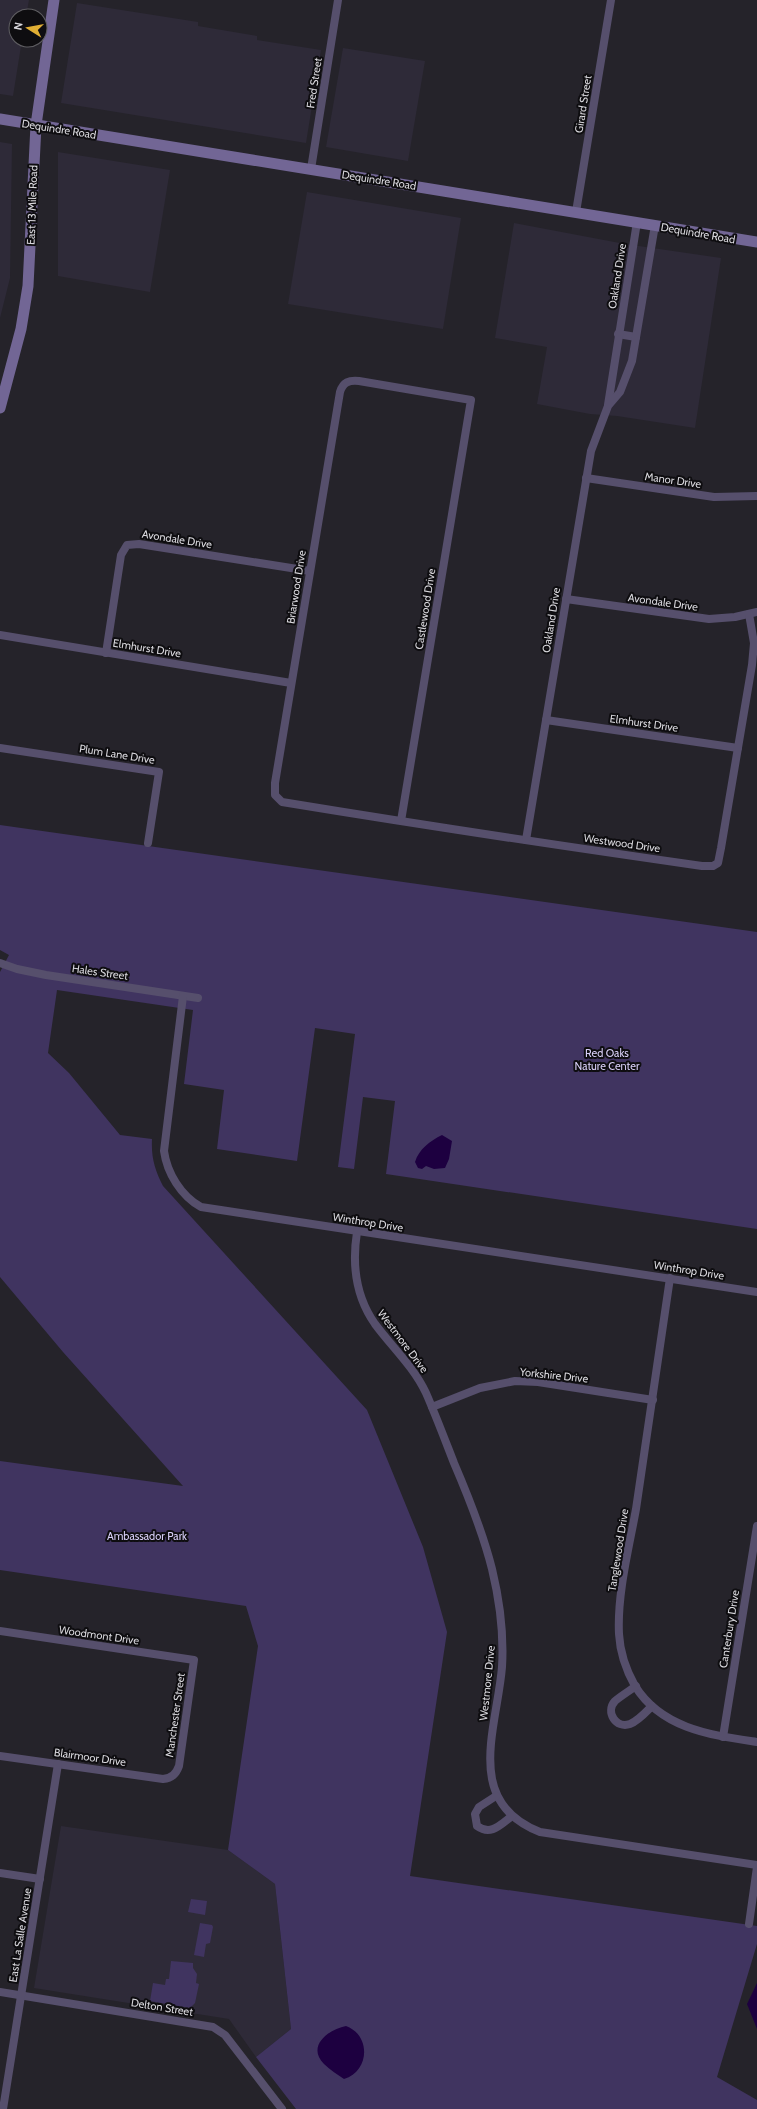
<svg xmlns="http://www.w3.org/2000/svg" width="757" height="2109" viewBox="0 0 757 2109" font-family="Cabin,sans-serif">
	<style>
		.built { fill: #2e2a38 }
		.green { fill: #403460 }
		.water { fill: #1d0040 }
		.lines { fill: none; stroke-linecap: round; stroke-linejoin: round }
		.street { stroke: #564f6c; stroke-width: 8 }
		.secondary { stroke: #726695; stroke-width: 11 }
		.labels { text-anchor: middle; stroke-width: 4; stroke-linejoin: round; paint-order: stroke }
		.street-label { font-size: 11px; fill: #d9d8dd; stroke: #0e0d10 }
		.park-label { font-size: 11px; fill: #d8cff7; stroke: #0e0d10 }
	</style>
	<rect width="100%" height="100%" fill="#25232a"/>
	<!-- built -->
	<g class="built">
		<polygon points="0,0 29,0 26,16 16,16 16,40 22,40 13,96 0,94"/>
		<polygon points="77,3 198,22 198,26 257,36 257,40 321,50 306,143 61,103"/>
		<polygon points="343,48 425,61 408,161 326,147"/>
		<polygon points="0,142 12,144 10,278 0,318"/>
		<polygon points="58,152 170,170 150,292 58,276"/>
		<polygon points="307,192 461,218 443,329 288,304"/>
		<polygon points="514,223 625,244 721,258 695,428 617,416 590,414 537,404 547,347 495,338"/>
		<polygon points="61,1826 228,1850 275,1884 291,2029 256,2057 229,2019 34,1988"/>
	</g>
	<!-- green -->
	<g class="green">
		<path d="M0,825L757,932V1229L386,1174L395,1101L363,1097L354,1169L338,1167L355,1034L315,1028L297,1161L217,1149L224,1090L184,1084L193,1010L57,990L48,1053L69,1073L120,1135L152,1139C151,1158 155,1170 163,1186L367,1410L423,1547L447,1632L410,1876L757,1926V1944L717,2077L757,2100V2109H296L256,2057L291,2029L275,1884L228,1850L258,1646L246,1606L0,1570V1461L183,1486L63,1352L0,1277V972L9,955L0,950Z"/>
		<polygon points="191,1899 207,1901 205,1915 188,1912"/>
		<polygon points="200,1923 212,1925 213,1927 210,1943 206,1944 204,1957 194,1955"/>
		<polygon points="171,1961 193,1963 193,1968 197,1974 196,1983 199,1984 195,2003 190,2008 150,2001 153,1983 165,1985 166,1979 169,1979"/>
	</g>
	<!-- water -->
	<g class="water">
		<path d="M442,1135L452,1141L449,1159L445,1168L434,1169L426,1166L422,1169L418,1168L415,1162C419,1149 430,1141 442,1135Z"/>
		<polygon points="757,1983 757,2029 747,2004"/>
		<path d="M346,2026C371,2035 370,2071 344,2079C338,2075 330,2070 324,2064C306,2046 329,2029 346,2026Z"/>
	</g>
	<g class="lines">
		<!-- street -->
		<g class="street">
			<polyline points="311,169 338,0"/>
			<polyline points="576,212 611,0"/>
			<polyline points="618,334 636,337"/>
			<polyline points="608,405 637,222"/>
			<polyline points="586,478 714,497 757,496"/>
			<polyline points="566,599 709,619 735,617 757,612"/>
			<polyline points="0,635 291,683"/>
			<polyline points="106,653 121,555 127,545 139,544 310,571"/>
			<polyline points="546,720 738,748"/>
			<polyline points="0,748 159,772 148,843"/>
			<path d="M401,821L471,400L359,381C349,380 343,382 340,392L275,783V795L282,802C422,825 562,846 702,866H713L718,863L721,848L752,665L754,643L749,614"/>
			<polyline points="526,840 591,451 608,406 620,392 632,361 655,225"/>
			<polyline points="0,963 17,969 46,975 198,998"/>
			<path d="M183,996L164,1151C167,1173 181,1196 201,1207L757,1292"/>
			<path d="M357,1232C352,1264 356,1297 375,1324C392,1347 413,1366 426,1393C436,1416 445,1440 454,1463C469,1498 483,1533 492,1569C500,1602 504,1634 502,1667C497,1728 463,1802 540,1832L757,1865"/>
			<path d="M670,1278C659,1355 648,1432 636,1509C629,1548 617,1594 619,1634C620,1652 626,1670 635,1686C662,1729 711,1735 757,1742"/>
			<polyline points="432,1407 480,1388 515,1381 538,1382 653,1400"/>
			<path d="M0,1631L194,1660L179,1766C176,1774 172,1778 163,1779L0,1756"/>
			<path d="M636,1686C629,1691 621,1696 615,1701C605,1712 616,1729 630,1724C638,1721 646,1712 652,1706"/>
			<polyline points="723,1737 757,1526"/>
			<path d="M496,1796L479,1807L475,1814L477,1826C491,1836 500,1825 512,1816"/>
			<polyline points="0,1873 40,1879"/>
			<polyline points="749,1924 757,1867"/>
			<polyline points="0,1992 213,2027 225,2035 282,2109"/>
			<polyline points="3,2109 58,1764"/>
		</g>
		<!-- secondary -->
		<g class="secondary">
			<polyline points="0,119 757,242"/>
			<polyline points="0,408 21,329 28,286 36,125 54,0"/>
		</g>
	</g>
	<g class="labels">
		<!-- street labels -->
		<g class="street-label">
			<text transform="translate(314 83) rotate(-81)" y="4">Fred Street</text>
			<text transform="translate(583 104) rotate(-81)" y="4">Girard Street</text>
			<text transform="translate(59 129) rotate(9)" y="4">Dequindre Road</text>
			<text transform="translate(379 180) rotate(9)" y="4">Dequindre Road</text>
			<text transform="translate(32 205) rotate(-88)" y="4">East 13 Mile Road</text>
			<text transform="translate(698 233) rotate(10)" y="4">Dequindre Road</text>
			<text transform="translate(617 276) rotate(-81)" y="4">Oakland Drive</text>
			<text transform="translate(673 480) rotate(8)" y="4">Manor Drive</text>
			<text transform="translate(177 539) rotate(9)" y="4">Avondale Drive</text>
			<text transform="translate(296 587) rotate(-81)" y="4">Briarwood Drive</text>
			<text transform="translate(663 602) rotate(8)" y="4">Avondale Drive</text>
			<text transform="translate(425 609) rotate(-81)" y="4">Castlewood Drive</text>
			<text transform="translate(551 620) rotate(-81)" y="4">Oakland Drive</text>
			<text transform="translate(147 648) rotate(9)" y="4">Elmhurst Drive</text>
			<text transform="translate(644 723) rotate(8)" y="4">Elmhurst Drive</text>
			<text transform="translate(117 754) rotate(9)" y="4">Plum Lane Drive</text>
			<text transform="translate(622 843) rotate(8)" y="4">Westwood Drive</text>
			<text transform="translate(100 972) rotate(8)" y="4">Hales Street</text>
			<text transform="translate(368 1222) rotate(9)" y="4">Winthrop Drive</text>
			<text transform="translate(689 1270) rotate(9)" y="4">Winthrop Drive</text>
			<text transform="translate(403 1341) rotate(53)" y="4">Westmore Drive</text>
			<text transform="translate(554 1375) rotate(6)" y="4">Yorkshire Drive</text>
			<text transform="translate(618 1550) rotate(-81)" y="4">Tanglewood Drive</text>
			<text transform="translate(729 1629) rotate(-81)" y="4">Canterbury Drive</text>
			<text transform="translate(99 1635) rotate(8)" y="4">Woodmont Drive</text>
			<text transform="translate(487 1683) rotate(-84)" y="4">Westmore Drive</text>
			<text transform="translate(175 1715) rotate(-82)" y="4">Manchester Street</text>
			<text transform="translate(90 1757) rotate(8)" y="4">Blairmoor Drive</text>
			<text transform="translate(20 1935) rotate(-81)" y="4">East La Salle Avenue</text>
			<text transform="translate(162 2007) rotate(9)" y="4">Delton Street</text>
		</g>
		<!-- park labels -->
		<g class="park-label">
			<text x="607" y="1057">Red Oaks<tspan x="607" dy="13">Nature Center</tspan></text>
			<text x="147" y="1540">Ambassador Park</text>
		</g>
	</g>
	<!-- north arrow -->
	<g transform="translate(28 28) rotate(281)"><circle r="19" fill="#0e0d10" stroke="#5f5e62"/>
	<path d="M0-3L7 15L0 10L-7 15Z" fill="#e1af34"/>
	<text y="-6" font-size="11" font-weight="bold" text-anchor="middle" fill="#d9d8dd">N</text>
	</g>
</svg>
